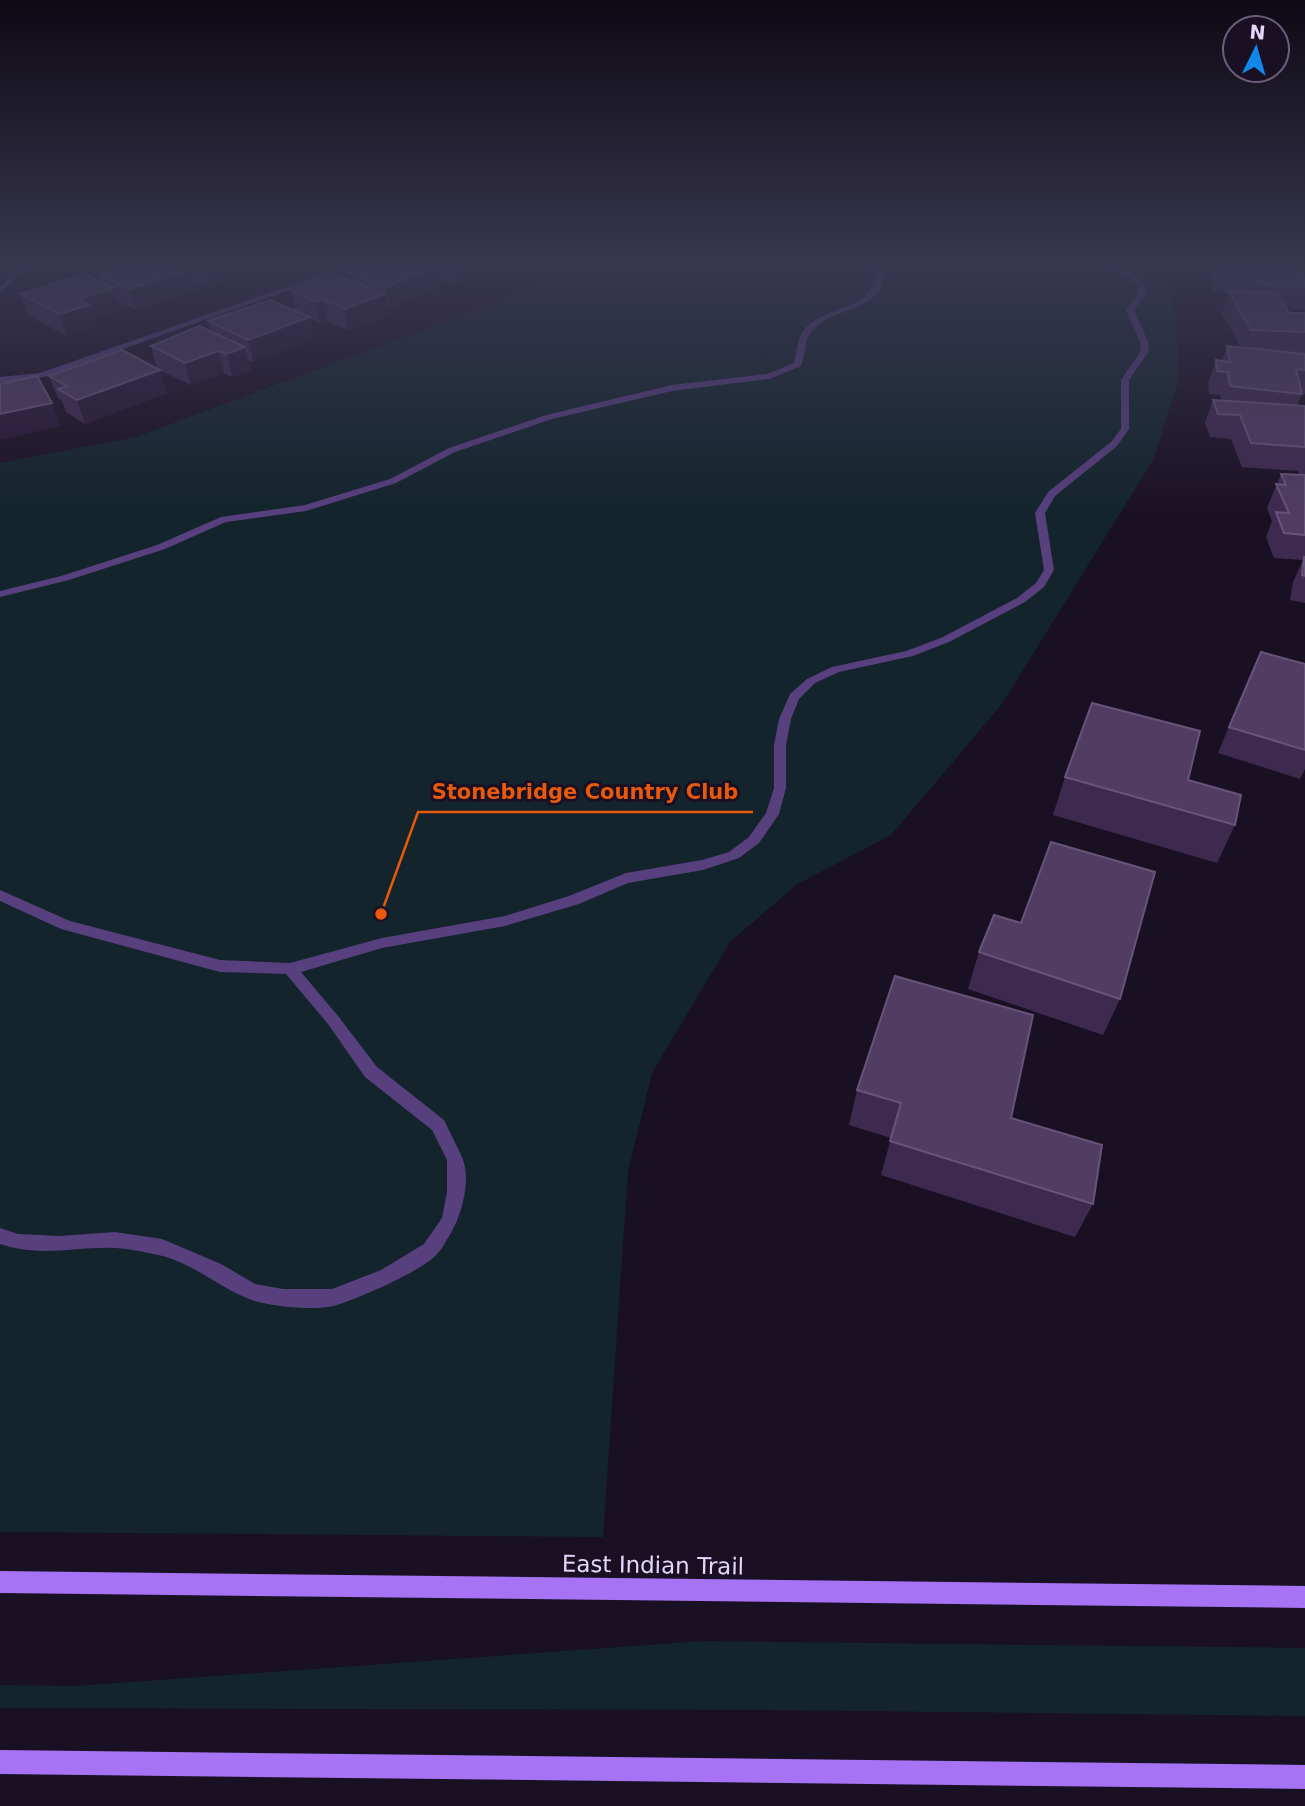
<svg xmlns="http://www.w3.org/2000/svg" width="1305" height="1806" viewBox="0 0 1305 1806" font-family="'DejaVu Sans',sans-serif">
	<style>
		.green { fill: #13242c }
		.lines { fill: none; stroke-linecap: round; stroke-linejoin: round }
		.lane { fill: #583f7e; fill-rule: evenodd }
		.street { fill: #583f7e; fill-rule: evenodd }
		.secondary { fill: #a573f4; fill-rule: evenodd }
		.wall { fill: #3f2a4f }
		.shaded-wall { fill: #281836 }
		.building { fill: #513c62; stroke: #68547a; stroke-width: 2 }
		.labels { text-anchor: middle; stroke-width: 6; stroke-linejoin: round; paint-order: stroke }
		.near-street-label { font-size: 23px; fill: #e7d5fc; stroke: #1a1023 }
		.leader { fill: none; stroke: #e8590c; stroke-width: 2.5 }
		.callout-dot { fill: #e8590c; stroke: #1a1023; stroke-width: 2.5 }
		.callout-label { font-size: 21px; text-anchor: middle; font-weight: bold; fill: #e8590c; stroke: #1a1023; stroke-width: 6; stroke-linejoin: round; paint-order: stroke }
	</style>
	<rect width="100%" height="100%" fill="#1a1023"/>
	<!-- green -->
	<g class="green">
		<polygon points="572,264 1175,264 1169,273 1170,294 1177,328 1178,383 1153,460 1002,704 891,835 796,885 730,942 652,1073 628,1171 603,1537 0,1532 0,463 136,437 525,292"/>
		<polygon points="704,1641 1305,1648 1305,1716 754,1710 0,1708 0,1685 75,1686"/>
	</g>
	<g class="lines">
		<!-- lane -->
		<g class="lane">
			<path d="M875,264H883C891,317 831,302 810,334C804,343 805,356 801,366L769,379L672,391L552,419L455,452L396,483L306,511L226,522L165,549L69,580L0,597V591L61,576L157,545L221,517L305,505L390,479L449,448L546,415L672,385L767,374L794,363C797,352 797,339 804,330C827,302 882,312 875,264Z"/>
			<path d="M1100,264C1119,263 1135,273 1146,287L1145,295L1134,310L1148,342L1149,351L1129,380V429L1117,446L1055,496L1045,513L1054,570L1044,587L1025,602L949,642L913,656L839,672L815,683L799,699L791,719L786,745V788L779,814L759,843L739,858L703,870L628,883L579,904L505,926L382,948L301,972L338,1016L377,1067L444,1120L461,1155C473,1179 461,1220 446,1241C444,1245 441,1250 437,1254C424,1270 354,1301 333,1306C314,1311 267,1306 249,1299C218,1287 192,1262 158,1255C145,1252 130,1249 116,1248C75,1246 42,1258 0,1244V1228L18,1234L60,1236L115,1232L162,1239L221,1264L255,1284L283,1289H332L381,1270L424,1244L442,1218L447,1192V1160L432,1130L365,1077L328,1024L286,974L220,972L61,929L0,901V890L70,921L220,960L290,963L382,938L505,916L569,896L626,873L702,860L729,852L749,837L766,813L774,788V745L779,719L790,694L807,679L832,667L906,651L941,638L1017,598L1036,583L1044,570L1035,513L1048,492L1111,442L1121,429V380L1141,351L1140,342L1126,310L1137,295L1138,287L1129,277Z"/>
		</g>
		<!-- street -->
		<g class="street">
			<polygon points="22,264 30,264 0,293 0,287"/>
			<polygon points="352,264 362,264 44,377 0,383 0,377 40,373"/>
		</g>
		<!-- secondary -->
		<g class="secondary">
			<polygon points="0,1571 1305,1586 1305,1608 0,1593"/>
			<polygon points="0,1750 1305,1765 1305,1789 0,1774"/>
		</g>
	</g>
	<!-- wall -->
	<g class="wall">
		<polygon points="134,264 248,264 234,268 236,279 208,288 195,283 197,290 136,310 117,301 120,310 94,318 96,326 67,336 29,316 21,294 102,283 99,274"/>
		<polygon points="376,264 491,264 480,269 481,273 457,285 439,280 439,287 390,308 387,307 388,316 348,331 327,321 320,323 311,319 314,339 253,362 248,360 251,370 232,377 224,373 191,385 157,369 151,346 210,331 208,321 295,310 291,291 352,281 350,273"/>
		<polygon points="1212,264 1305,264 1305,310 1286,308 1289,313 1305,313 1305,394 1302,394 1297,406 1305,406 1305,603 1290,600 1293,582 1303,560 1274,558 1266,537 1272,521 1267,508 1281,474 1300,475 1298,471 1242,467 1231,439 1210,437 1205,423 1213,400 1221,400 1220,395 1209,394 1208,383 1216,360 1222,361 1227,346 1241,348 1222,313 1229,293 1212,291 1210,269"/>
		<polygon points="49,376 167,393 85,424 66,412 62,401 58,398"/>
		<polygon points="1305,663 1305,769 1300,779 1218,753 1249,678 1304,665"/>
		<polygon points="1065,777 1235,825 1217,863 1053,815"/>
		<polygon points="979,952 1120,999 1103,1035 968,989"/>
		<polygon points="857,1090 1011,1118 1093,1204 1075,1237 881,1175 891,1138 849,1125"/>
	</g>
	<!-- shaded-wall -->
	<g class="shaded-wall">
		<polygon points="213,264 248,264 234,268 236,279 208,288 203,267"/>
		<polygon points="455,264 491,264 480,269 481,273 457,285"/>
		<polygon points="437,266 439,287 390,308 386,287"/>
		<polygon points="192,269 197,290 136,310 129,289"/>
		<polygon points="113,288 120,310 94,318 96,326 67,336 59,314 79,299"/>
		<polygon points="385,294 388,316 348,331 345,309"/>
		<polygon points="323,299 327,321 320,323 315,302"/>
		<polygon points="310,317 314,339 253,362 248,340"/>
		<polygon points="245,347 251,370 232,377 227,354"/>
		<polygon points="218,351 224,373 191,385 185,363"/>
		<polygon points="160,370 167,393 85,424 77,400"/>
		<polygon points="52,403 61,426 0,440 0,414"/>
	</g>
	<!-- building -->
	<g class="building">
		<polygon points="134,264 179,264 192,269 129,289 99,274"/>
		<polygon points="194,264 213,264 203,267"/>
		<polygon points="376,264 432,264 437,266 386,287 350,273"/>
		<polygon points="1218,264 1305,264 1305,270 1299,269 1301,279 1305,279 1305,288 1256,283 1255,273 1219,270"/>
		<polygon points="84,274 113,288 79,299 89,305 59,314 21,294"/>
		<polygon points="338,275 385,294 345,309 323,299 315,302 291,291"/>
		<polygon points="1229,291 1277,293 1289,313 1305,313 1305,332 1251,330"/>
		<polygon points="270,300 310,317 248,340 208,321"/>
		<polygon points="199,326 245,347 227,354 218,351 185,363 151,346"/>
		<polygon points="1227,346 1305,354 1305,370 1296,369 1302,394 1230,386 1228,372 1217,371 1216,360 1230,362"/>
		<polygon points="122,350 160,370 77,400 58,389 67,386 49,376"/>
		<polygon points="37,376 52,403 0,414 0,384"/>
		<polygon points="1213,400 1305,406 1305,447 1251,443 1240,415 1218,414"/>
		<polygon points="1281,474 1305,475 1305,535 1284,533 1276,512 1289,513 1276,484 1286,485"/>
		<polygon points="1304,557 1305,557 1305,576 1302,575"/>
		<polygon points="1261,652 1305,664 1305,750 1229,727"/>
		<polygon points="1092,703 1200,731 1188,780 1241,795 1235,825 1065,777"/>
		<polygon points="1051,842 1155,872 1120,999 979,952 994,915 1021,923"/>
		<polygon points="895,976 1033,1015 1011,1118 1102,1145 1093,1204 890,1141 901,1103 857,1090"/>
	</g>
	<!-- sky -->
	<linearGradient id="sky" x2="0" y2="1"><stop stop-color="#0e0913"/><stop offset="0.51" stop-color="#383750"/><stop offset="1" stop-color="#383750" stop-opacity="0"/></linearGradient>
	<rect width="1305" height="517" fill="url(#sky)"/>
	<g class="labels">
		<!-- near-street labels -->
		<g class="near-street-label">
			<text transform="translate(653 1565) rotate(1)" y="8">East Indian Trail</text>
		</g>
	</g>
	<!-- callouts -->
	<path class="leader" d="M381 914L418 812H753"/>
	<circle class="callout-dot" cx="381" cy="914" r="7"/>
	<g class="callout-label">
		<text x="585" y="799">Stonebridge Country Club</text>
	</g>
	<!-- north arrow -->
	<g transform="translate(1256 49) rotate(5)"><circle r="33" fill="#1a1023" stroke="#6c5f7a" stroke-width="2"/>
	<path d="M0-5L12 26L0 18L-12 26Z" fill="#1287ea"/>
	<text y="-10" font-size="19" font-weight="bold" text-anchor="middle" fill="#e7d5fc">N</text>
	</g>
</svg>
